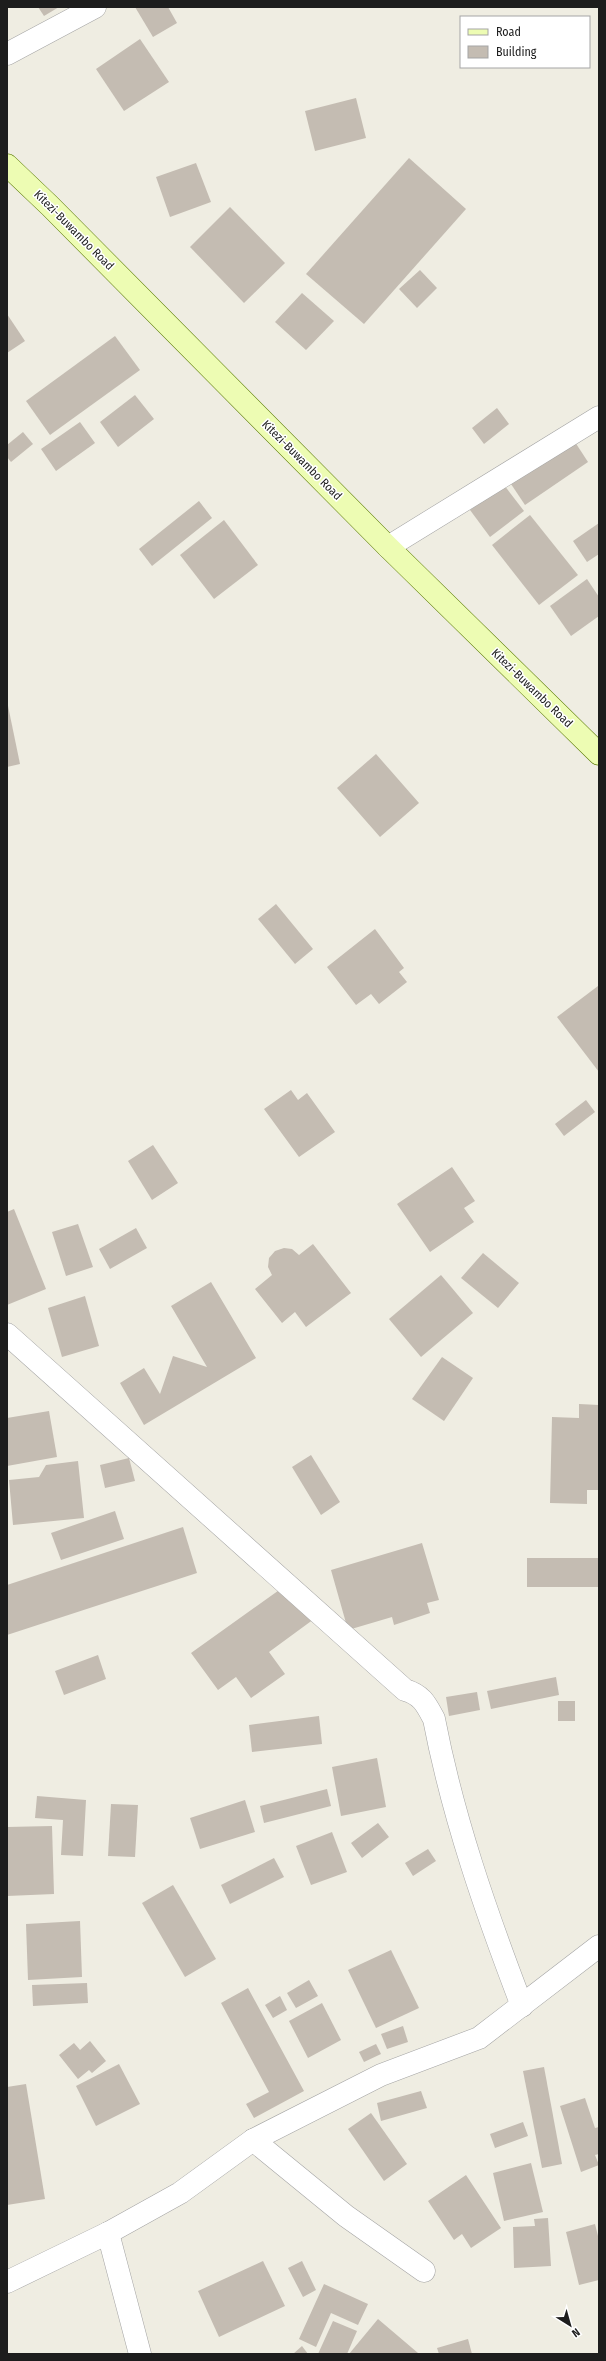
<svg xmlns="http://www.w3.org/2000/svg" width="606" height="2361" viewBox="0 0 606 2361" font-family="'Fira Sans Condensed',sans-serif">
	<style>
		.building { fill: #c4bcb2 }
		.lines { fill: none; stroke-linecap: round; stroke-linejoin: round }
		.street-casing { stroke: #a4a4a4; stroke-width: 23 }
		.secondary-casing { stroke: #587800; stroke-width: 23 }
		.street { stroke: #fff; stroke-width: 22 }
		.secondary { stroke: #edfcb3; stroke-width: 22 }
		.labels { text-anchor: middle; stroke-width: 3; stroke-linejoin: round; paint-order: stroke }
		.street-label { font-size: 12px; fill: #1d1d1d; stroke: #fff }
	</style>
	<rect width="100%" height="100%" fill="#efede2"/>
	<!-- building -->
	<g class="building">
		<polygon points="38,7 59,7 44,16"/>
		<polygon points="135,7 168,7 177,23 153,37"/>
		<polygon points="140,39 169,82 124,111 96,69"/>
		<polygon points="356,98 366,138 315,151 305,111"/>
		<polygon points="409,158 466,209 364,324 306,274"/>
		<polygon points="196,163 211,202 170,217 156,177"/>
		<polygon points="230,207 285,263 244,303 190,247"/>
		<polygon points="420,270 437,288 417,308 399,289"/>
		<polygon points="302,293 334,321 306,350 275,322"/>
		<polygon points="7,314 25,341 7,353"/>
		<polygon points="115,336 140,370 50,435 26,401"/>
		<polygon points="135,395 154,419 118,447 100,422"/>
		<polygon points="497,408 509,424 484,444 472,428"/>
		<polygon points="80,422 95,443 56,471 41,449"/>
		<polygon points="23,432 33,444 11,462 7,457 7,445"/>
		<polygon points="573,439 588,462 525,505 509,481"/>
		<polygon points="504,485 524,511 490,537 470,510"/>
		<polygon points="199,501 212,518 152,566 139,549"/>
		<polygon points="530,515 578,575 539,605 492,545"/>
		<polygon points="224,520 258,565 214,599 180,555"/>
		<polygon points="599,523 599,554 587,562 573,541"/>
		<polygon points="587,579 599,597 599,616 571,636 550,606"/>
		<polygon points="7,701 20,764 7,767"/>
		<polygon points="376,754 419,803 380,837 337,788"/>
		<polygon points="276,904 313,949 295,964 258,919"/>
		<polygon points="375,929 404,968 399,972 407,982 379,1004 371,994 356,1005 327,967"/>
		<polygon points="598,986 599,987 599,1072 557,1017"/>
		<polygon points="291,1090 298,1100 307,1093 335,1132 299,1157 264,1109"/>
		<polygon points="586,1100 595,1112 564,1136 555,1124"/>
		<polygon points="153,1145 178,1183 152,1200 128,1161"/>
		<polygon points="452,1167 475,1201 464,1208 474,1222 430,1252 397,1204"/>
		<polygon points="14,1209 46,1289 7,1305 7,1212"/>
		<polygon points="78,1224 93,1267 66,1276 52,1232"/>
		<polygon points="136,1228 147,1248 110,1269 99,1249"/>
		<polygon points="313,1244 351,1293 306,1327 295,1312 282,1323 255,1289 272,1275 268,1267 269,1258 275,1251 284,1248 292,1249 299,1255"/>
		<polygon points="483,1253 519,1283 498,1308 461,1278"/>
		<polygon points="441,1275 473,1313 421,1357 389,1319"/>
		<polygon points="211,1282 256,1358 144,1425 120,1383 144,1368 160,1394 173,1356 207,1367 171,1306"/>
		<polygon points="85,1296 99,1346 62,1357 48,1308"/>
		<polygon points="442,1357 473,1378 444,1421 412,1399"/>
		<polygon points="579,1404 599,1405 599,1490 587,1490 587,1504 550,1503 552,1417 579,1418"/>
		<polygon points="49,1411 57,1457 7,1466 7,1418"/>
		<polygon points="311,1455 340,1502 321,1515 292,1467"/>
		<polygon points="129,1458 135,1481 105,1488 100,1465"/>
		<polygon points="78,1461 84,1518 13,1525 9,1480 39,1477 46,1465"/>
		<polygon points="115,1511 124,1539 61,1560 51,1533"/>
		<polygon points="183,1527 197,1573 7,1635 7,1585"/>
		<polygon points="422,1543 439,1600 427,1603 430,1613 394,1625 392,1617 348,1630 331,1570"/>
		<rect x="527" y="1558" width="72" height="29"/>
		<polygon points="289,1583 314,1619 269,1652 285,1674 251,1698 236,1677 218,1690 191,1653"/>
		<polygon points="98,1655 106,1679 64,1695 55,1671"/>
		<polygon points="556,1677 559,1695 491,1709 487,1691"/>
		<polygon points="477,1692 480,1710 449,1716 446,1697"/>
		<rect x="558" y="1701" width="17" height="20"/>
		<polygon points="319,1716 322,1744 252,1752 249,1725"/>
		<polygon points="377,1758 386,1807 341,1816 332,1767"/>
		<polygon points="327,1789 331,1806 264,1823 260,1806"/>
		<polygon points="37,1796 86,1800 83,1856 61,1855 63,1820 35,1818"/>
		<polygon points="245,1800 255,1832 200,1849 190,1818"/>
		<polygon points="111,1804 138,1805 135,1857 108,1856"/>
		<polygon points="378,1823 389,1837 362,1858 351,1843"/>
		<polygon points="52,1826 54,1894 7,1896 7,1827"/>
		<polygon points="332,1832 347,1872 311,1885 296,1846"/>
		<polygon points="428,1849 436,1861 413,1876 405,1863"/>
		<polygon points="274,1858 284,1877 230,1904 221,1885"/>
		<polygon points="173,1885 216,1959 185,1977 142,1903"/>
		<polygon points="80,1921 82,1977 28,1980 26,1924"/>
		<polygon points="391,1950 419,2008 376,2028 348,1970"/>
		<polygon points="309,1980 318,1996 296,2008 287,1993"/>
		<polygon points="87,1983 88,2003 33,2006 32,1985"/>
		<polygon points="248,1988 304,2091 254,2118 246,2104 269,2092 221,2003"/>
		<polygon points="280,1996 287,2010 273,2018 265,2005"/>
		<polygon points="322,2003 341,2040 308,2058 289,2021"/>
		<polygon points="403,2026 408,2042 387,2049 381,2034"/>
		<polygon points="90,2041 106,2061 92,2073 89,2070 78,2079 59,2055 74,2043 80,2050"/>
		<polygon points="376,2044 381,2054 364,2062 359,2052"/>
		<polygon points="119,2064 140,2104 96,2126 76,2086"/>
		<polygon points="544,2067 562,2164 542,2168 523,2071"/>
		<polygon points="26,2084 45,2199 7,2205 7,2087"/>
		<polygon points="421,2091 427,2108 381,2121 377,2103"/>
		<polygon points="585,2098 595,2128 599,2127 599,2154 595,2155 599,2165 581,2172 560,2106"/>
		<polygon points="371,2113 407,2164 384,2181 348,2129"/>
		<polygon points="523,2122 528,2136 495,2148 490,2134"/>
		<polygon points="531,2163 543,2212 504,2221 493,2173"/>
		<polygon points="466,2175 501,2228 471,2248 462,2234 454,2240 428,2201"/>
		<polygon points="548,2218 551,2266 514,2268 513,2227 535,2226 534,2219"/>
		<polygon points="595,2224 599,2240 599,2280 579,2285 566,2232"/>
		<polygon points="263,2261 285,2306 219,2337 198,2291"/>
		<polygon points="302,2261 316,2290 303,2297 288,2268"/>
		<polygon points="324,2284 368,2304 358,2325 331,2313 316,2347 299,2339"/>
		<polygon points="378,2319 418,2353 417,2354 349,2354"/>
		<polygon points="333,2321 357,2331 347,2354 318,2354"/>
		<polygon points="468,2339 472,2354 439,2354 437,2348"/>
		<polygon points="302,2346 308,2354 293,2354"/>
	</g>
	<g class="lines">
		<!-- street casing -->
		<g class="street-casing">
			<g id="street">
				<polyline points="7,54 95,7"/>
				<polyline points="388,547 599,417"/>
				<path d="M7,1334L405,1690C422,1695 426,1704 434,1719C453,1818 486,1912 522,2006"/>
				<polyline points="253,2140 346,2216 424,2271"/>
				<polyline points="108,2233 140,2354"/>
				<polyline points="7,2282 108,2233 180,2193 253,2140 381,2075 479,2038 599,1946"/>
			</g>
		</g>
		<!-- secondary casing -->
		<g class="secondary-casing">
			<polyline id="secondary" points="7,165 50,206 388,547 599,754"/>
		</g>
		<!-- street -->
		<use href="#street" class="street"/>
		<!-- secondary -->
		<use href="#secondary" class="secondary"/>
	</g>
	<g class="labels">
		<!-- street labels -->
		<g class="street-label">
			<text transform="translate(74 230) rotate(45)" y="4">Kitezi-Buwambo Road</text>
			<text transform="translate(302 460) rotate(45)" y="4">Kitezi-Buwambo Road</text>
			<text transform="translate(532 688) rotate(44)" y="4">Kitezi-Buwambo Road</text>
		</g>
	</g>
	<!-- border -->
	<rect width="606" height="2361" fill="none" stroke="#1d1d1d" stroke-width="16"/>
	<!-- legend -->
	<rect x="460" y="16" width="130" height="52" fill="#ffffff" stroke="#a5a5a5"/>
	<rect x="468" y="29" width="20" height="6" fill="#edfcb3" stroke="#a5a5a5"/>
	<text x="496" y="36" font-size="12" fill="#1d1d1d">Road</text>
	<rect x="468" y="46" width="20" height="12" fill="#c4bcb2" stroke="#a5a5a5"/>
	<text x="496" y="56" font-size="12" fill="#1d1d1d">Building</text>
	<!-- north arrow -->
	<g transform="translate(570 2325) rotate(143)" stroke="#ffffff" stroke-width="3" paint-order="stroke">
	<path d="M0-3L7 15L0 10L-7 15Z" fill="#1d1d1d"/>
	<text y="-6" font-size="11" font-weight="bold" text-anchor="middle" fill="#1d1d1d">N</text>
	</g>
</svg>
